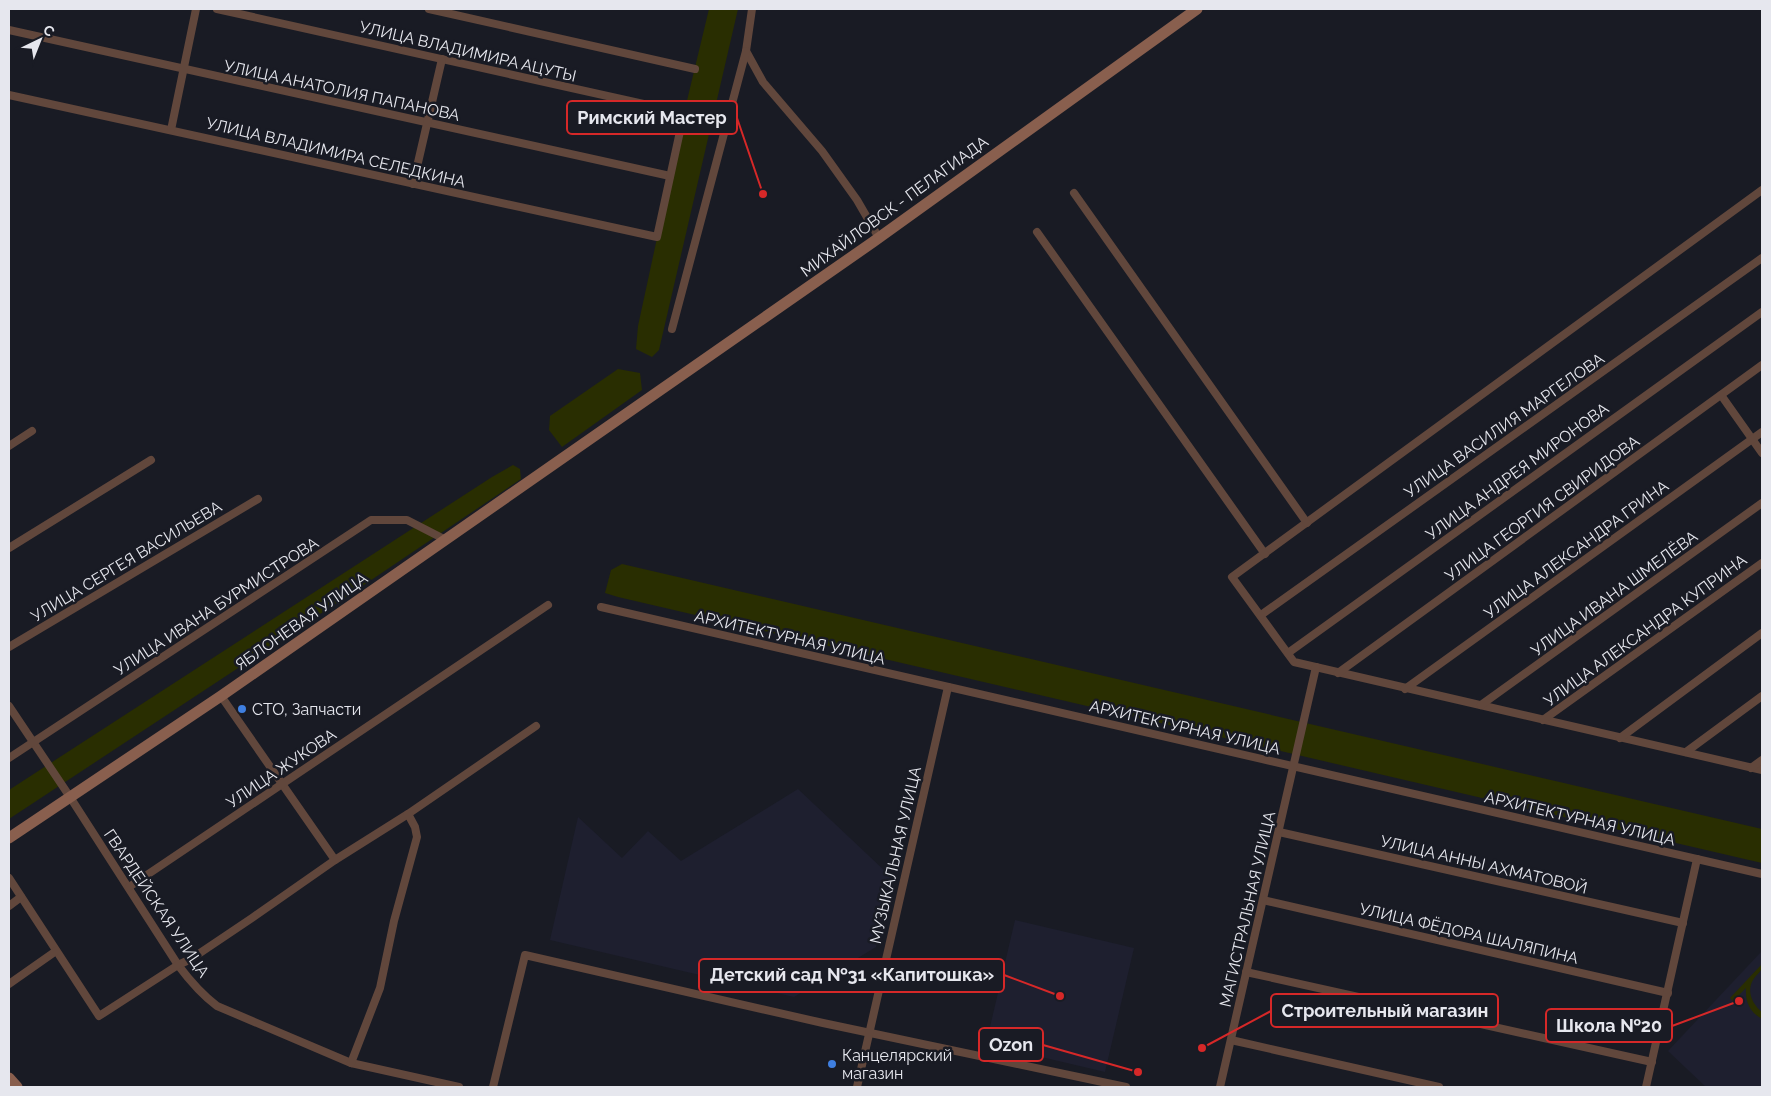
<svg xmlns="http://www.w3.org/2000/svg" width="1771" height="1096" viewBox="0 0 1771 1096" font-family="Raleway,sans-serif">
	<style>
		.built { fill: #1e1f2f }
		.green { fill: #292e01 }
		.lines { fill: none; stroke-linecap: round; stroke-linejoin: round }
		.street { stroke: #61473c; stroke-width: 8 }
		.secondary { stroke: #895f4e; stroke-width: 11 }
		.shop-dot { fill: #3f7fe0; stroke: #191b24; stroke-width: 2 }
		.labels { text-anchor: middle; stroke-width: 5; stroke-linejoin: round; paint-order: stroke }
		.street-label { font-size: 16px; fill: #e6e7ee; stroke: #191b24 }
		.poi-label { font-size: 16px; fill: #e6e7ee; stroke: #191b24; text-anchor: start }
		.leader { fill: none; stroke: #d62828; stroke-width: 2 }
		.callout-dot { fill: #d62828; stroke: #191b24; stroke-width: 2 }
		.callout { fill: #191b24; stroke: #d62828; stroke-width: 2 }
		.callout-label { font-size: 18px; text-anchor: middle; font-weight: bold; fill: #e6e7ee }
	</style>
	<rect width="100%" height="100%" fill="#191b24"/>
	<!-- built -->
	<g class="built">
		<polygon points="798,789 886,872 886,875 892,878 876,947 794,997 550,940 578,817 622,858 648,831 681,861"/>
		<polygon points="1015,920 1134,948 1105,1072 986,1044"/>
		<polygon points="1762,951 1762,1087 1706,1087 1668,1051"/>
	</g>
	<!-- green -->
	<g class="green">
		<polygon points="709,9 738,9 659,350 652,357 636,349 638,326 684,113"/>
		<polygon points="618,369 640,373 642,390 562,447 549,430 550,416"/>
		<polygon points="513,465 520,469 521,479 352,593 9,819 9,790 492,477"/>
		<polygon points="622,564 1762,829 1762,863 618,597 605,593 611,570"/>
		<path d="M1762,964C1762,973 1757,973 1753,980C1746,992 1753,1005 1762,1012V1019C1750,1012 1745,1002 1746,988L1733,1001L1730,998Z"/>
	</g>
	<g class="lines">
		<!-- street -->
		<g class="street">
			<polyline points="429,9 695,69"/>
			<polyline points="752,9 746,51 763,82 822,151 857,200 879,238"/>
			<polyline points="9,30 670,176"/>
			<polyline points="9,95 657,237 684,113 217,9"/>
			<polyline points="171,130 196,9"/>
			<polyline points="413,184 442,59"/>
			<polyline points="1762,190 1232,577 1294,662 1762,770"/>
			<polyline points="1074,193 1307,523"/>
			<polyline points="1037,232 1265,554"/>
			<polyline points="672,329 746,51"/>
			<polyline points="1721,395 1762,453"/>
			<polyline points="9,446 32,431"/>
			<polyline points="9,548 151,460"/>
			<polyline points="601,607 1762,874"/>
			<polyline points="1261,615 1762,258"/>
			<polyline points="9,647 258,499"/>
			<polyline points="1288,653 1762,312"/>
			<polyline points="1338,673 1762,365"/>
			<polyline points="1405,689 1762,432"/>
			<polyline points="221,696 335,860"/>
			<polyline points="1481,705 1762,503"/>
			<path d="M9,706L70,797L178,965C190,981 201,994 217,1006L351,1063L459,1087"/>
			<polyline points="1543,720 1762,563"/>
			<polyline points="1620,738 1762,633"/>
			<polyline points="1686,752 1762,696"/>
			<polyline points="9,758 371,520 407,520 446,540"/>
			<polyline points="1751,768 1762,760"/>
			<polyline points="1279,832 1683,923"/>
			<polyline points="9,878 99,1016 178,965 191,959 252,918 335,860 408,814 536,726"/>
			<polyline points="129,887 548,605"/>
			<polyline points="1263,900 1668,993"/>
			<polyline points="9,906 21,897"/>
			<polyline points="1246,972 1652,1062"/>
			<polyline points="9,984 56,951"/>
			<polyline points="1231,1040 1439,1087"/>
			<polyline points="351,1063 380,988 394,921 417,837 415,827 408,814"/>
			<polyline points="493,1087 525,955 823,1023 1126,1087"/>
			<polyline points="857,1087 948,687"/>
			<polyline points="1220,1087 1316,667"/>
			<polyline points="1646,1087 1697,859"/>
		</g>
		<!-- secondary -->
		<g class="secondary">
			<polyline points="9,838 221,696 873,242 1197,9"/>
			<polyline points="9,1078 17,1087"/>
		</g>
	</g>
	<!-- markers -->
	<g class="shop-dot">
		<circle cx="242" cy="709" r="5"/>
		<circle cx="832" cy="1064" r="5"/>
	</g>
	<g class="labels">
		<!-- street labels -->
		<g class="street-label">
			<text transform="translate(468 51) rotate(13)" y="6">УЛИЦА ВЛАДИМИРА АЦУТЫ</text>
			<text transform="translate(342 90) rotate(12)" y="6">УЛИЦА АНАТОЛИЯ ПАПАНОВА</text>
			<text transform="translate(336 152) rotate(13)" y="6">УЛИЦА ВЛАДИМИРА СЕЛЕДКИНА</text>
			<text transform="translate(894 206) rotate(-36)" y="6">МИХАЙЛОВСК - ПЕЛАГИАДА</text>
			<text transform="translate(1504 425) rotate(-35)" y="6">УЛИЦА ВАСИЛИЯ МАРГЕЛОВА</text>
			<text transform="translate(1517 471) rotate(-36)" y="6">УЛИЦА АНДРЕЯ МИРОНОВА</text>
			<text transform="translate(1542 508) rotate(-36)" y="6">УЛИЦА ГЕОРГИЯ СВИРИДОВА</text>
			<text transform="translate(1576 549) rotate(-36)" y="6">УЛИЦА АЛЕКСАНДРА ГРИНА</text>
			<text transform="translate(126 561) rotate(-31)" y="6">УЛИЦА СЕРГЕЯ ВАСИЛЬЕВА</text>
			<text transform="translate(1614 593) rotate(-36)" y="6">УЛИЦА ИВАНА ШМЕЛЁВА</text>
			<text transform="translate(216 606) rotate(-33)" y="6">УЛИЦА ИВАНА БУРМИСТРОВА</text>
			<text transform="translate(301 621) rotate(-35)" y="6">ЯБЛОНЕВАЯ УЛИЦА</text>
			<text transform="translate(1645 630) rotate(-36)" y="6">УЛИЦА АЛЕКСАНДРА КУПРИНА</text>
			<text transform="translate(790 637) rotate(13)" y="6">АРХИТЕКТУРНАЯ УЛИЦА</text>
			<text transform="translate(1185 727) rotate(13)" y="6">АРХИТЕКТУРНАЯ УЛИЦА</text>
			<text transform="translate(281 768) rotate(-34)" y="6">УЛИЦА ЖУКОВА</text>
			<text transform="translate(1580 818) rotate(13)" y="6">АРХИТЕКТУРНАЯ УЛИЦА</text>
			<text transform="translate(895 855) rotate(-77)" y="6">МУЗЫКАЛЬНАЯ УЛИЦА</text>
			<text transform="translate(1484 864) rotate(13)" y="6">УЛИЦА АННЫ АХМАТОВОЙ</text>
			<text transform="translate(157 903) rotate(56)" y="6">ГВАРДЕЙСКАЯ УЛИЦА</text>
			<text transform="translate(1247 909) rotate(-77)" y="6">МАГИСТРАЛЬНАЯ УЛИЦА</text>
			<text transform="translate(1469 933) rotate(13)" y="6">УЛИЦА ФЁДОРА ШАЛЯПИНА</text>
		</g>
		<!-- poi labels -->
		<g class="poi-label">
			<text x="252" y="715">СТО, Запчасти</text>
			<text x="842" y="1061">Канцелярский<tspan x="842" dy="18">магазин</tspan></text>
		</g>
	</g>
	<!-- callouts -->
	<path class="leader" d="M763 194L737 118M1060 996L1004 975M1202 1048L1271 1011M1739 1001L1672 1026M1138 1072L1043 1045"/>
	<g class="callout-dot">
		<circle cx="763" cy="194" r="5"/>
		<circle cx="1060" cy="996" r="5"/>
		<circle cx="1202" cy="1048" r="5"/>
		<circle cx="1739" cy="1001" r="5"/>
		<circle cx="1138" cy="1072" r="5"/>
	</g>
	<g class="callout">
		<rect x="567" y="101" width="170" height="33" rx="5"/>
		<rect x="699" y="959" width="305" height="33" rx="5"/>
		<rect x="1271" y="994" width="227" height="33" rx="5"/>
		<rect x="1546" y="1009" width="126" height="33" rx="5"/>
		<rect x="979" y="1028" width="64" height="33" rx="5"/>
	</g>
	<g class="callout-label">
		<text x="652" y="124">Римский Мастер</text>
		<text x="852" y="981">Детский сад №31 «Капитошка»</text>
		<text x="1385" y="1017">Строительный магазин</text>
		<text x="1609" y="1032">Школа №20</text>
		<text x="1011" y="1051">Ozon</text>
	</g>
	<!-- border -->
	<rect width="1771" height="1096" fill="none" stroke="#e6e7ee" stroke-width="20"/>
	<!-- north arrow -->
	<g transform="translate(40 40) rotate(43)" stroke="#191b24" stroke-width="4" paint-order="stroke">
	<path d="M0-4L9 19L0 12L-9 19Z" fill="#e6e7ee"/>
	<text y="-8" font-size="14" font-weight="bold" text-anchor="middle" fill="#e6e7ee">С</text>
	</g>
</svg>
